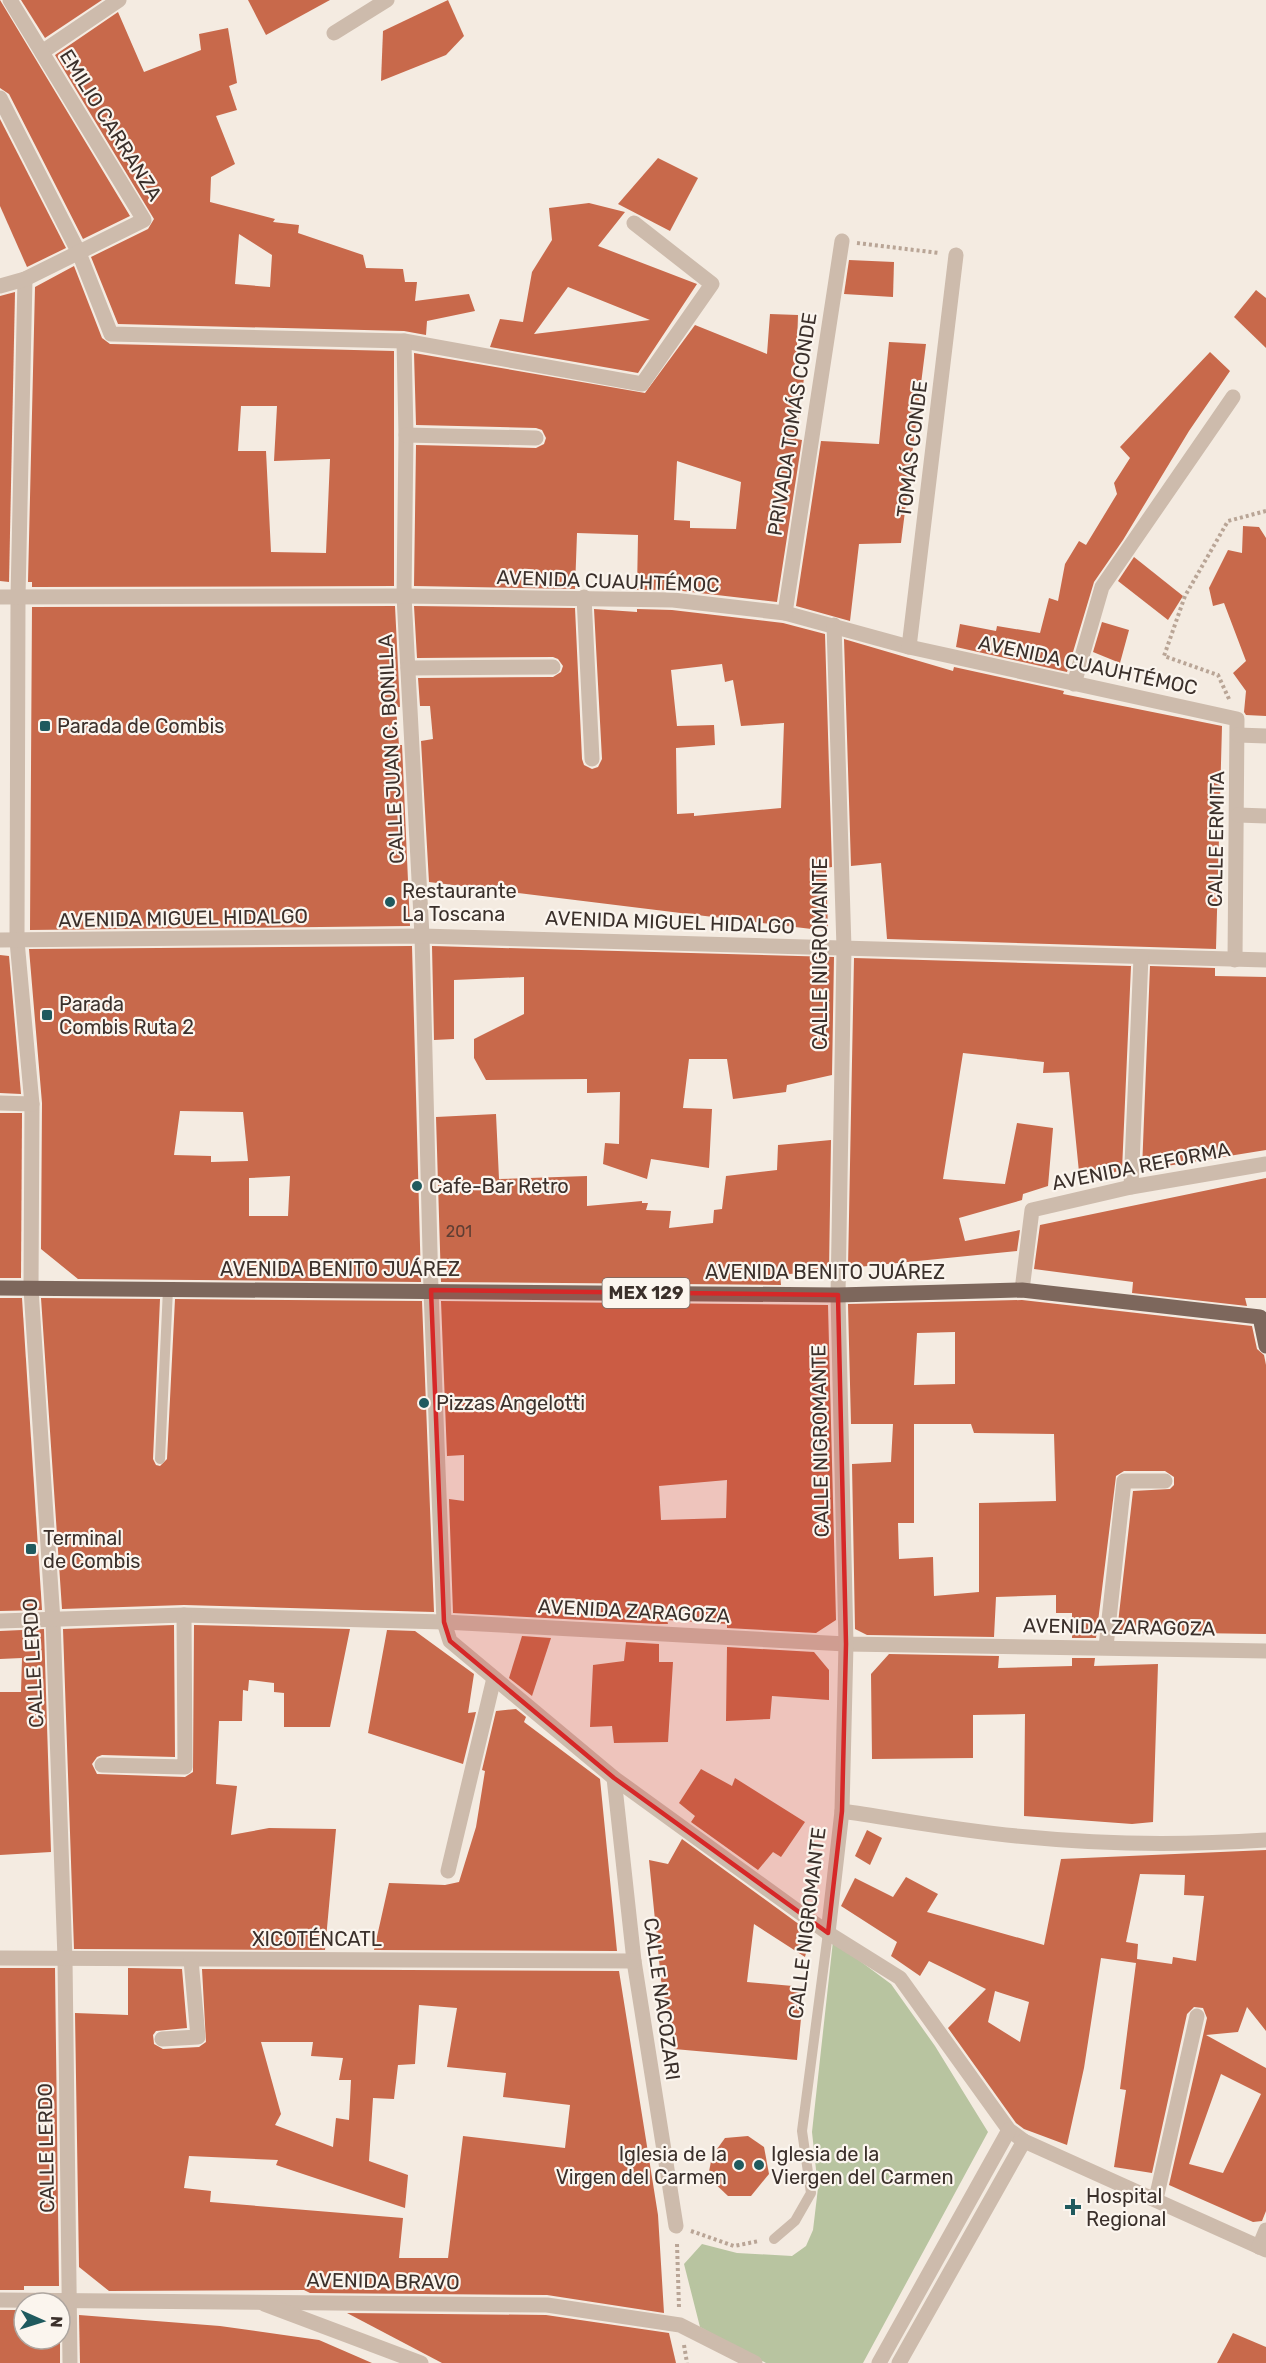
<svg xmlns="http://www.w3.org/2000/svg" width="1266" height="2363" viewBox="0 0 1266 2363" font-family="Rubik,sans-serif">
	<style>
		.green { fill: #b8c4a0 }
		.building { fill: #c8694b; fill-rule: evenodd }
		.lines { fill: none; stroke-linecap: round; stroke-linejoin: round }
		.path { stroke: #b9a596; stroke-width: 4; stroke-dasharray: 3 3; stroke-linecap: butt }
		.lane { stroke: #cdbbac; stroke-width: 10 }
		.street { stroke: #cdbbac; stroke-width: 15 }
		.primary { stroke: #7d675c; stroke-width: 15 }
		.marked { fill: #d62828; fill-opacity: 0.2; stroke: #d62828; stroke-width: 4.5; stroke-linejoin: round }
		.poi-dot { fill: #1f5a5e; stroke: #fbf5ee; stroke-width: 2 }
		.labels { text-anchor: middle; stroke-width: 4.5; stroke-linejoin: round; paint-order: stroke }
		.number-label { font-size: 16px; fill: #5e3e33 }
		.shield { fill: #fbf5ee; stroke: #756b66; stroke-width: 1.5 }
		.shield-label { font-size: 18px; font-weight: bold; fill: #3b302b }
		.street-label { font-size: 20px; fill: #3b302b; stroke: #fbf5ee }
		.poi-label { font-size: 20px; fill: #3b302b; stroke: #fbf5ee; text-anchor: start }
	</style>
	<rect width="100%" height="100%" fill="#f4ebe1"/>
	<!-- green -->
	<polygon class="green" points="833,1941 891,1984 935,2046 988,2132 863,2363 766,2363 700,2327 684,2264 702,2244 737,2253 792,2256 806,2246 813,2230 818,2188 812,2132"/>
	<!-- building -->
	<g class="building">
		<polygon points="0,0 130,216 83,239 9,94 0,88"/>
		<polygon points="21,0 102,0 45,38"/>
		<polygon points="248,0 330,0 266,35"/>
		<polygon points="448,0 464,36 446,55 381,81 383,31"/>
		<path d="M118,12L144,72L201,50L199,34L228,28L237,83L229,86L237,110L216,116L235,164L211,177L210,202L275,219L273,222L299,225L298,233L363,255L366,268L403,269L405,282H417L415,301L469,294L475,311L427,321L426,335L404,331L118,324L91,257L148,229L154,219L55,55ZM239,234L272,255L270,287L235,284Z"/>
		<polygon points="0,119 66,248 27,267 0,206"/>
		<polygon points="658,158 698,178 670,231 618,204"/>
		<path d="M589,203L625,212L598,246L697,284L638,373L490,347L500,319L523,322L532,272L552,240L549,208ZM568,287L650,320L534,334Z"/>
		<polygon points="849,260 894,262 893,297 844,294"/>
		<path d="M74,266L102,338L110,344L394,351V586L32,587V582H28L35,287ZM241,406H277L274,461L330,459L326,553L271,552L266,451H238Z"/>
		<polygon points="1256,290 1266,298 1266,348 1234,317"/>
		<polygon points="15,292 9,582 0,581 0,296"/>
		<path d="M770,314L798,315L796,378H804L796,439L802,440L777,602L674,590H637L638,535L577,533L575,589L414,586L416,445L536,448L544,444L546,438L542,430L536,428L416,425L414,353L645,393L695,325L767,354ZM677,461L741,482L736,529L690,528V521L674,520Z"/>
		<polygon points="889,342 926,344 901,543 859,544 850,621 796,606 821,441 879,444"/>
		<polygon points="1210,352 1230,371 1189,431 1123,540 1094,582 1067,672 956,647 960,624 996,631 997,626 1040,633 1049,598 1058,601 1065,564 1079,541 1086,545 1117,494 1114,483 1130,458 1120,447"/>
		<polygon points="1243,526 1259,527 1266,538 1266,716 1246,715 1244,712 1246,691 1233,673 1246,661 1224,603 1213,606 1209,588 1228,550 1242,553"/>
		<polygon points="1134,557 1183,596 1168,620 1118,581"/>
		<polygon points="395,606 400,707 396,707 399,745 402,745 410,926 30,930 32,607"/>
		<path d="M414,606L575,608L582,759L584,765L592,769L598,767L602,759L594,609L637,612V609L672,610L783,623L825,634L832,867L826,868L828,931L429,882L421,741L433,739L430,706H420L418,678L553,677L561,672L563,666L558,659L553,657L417,658ZM722,664L725,682L733,680L741,726L784,723L781,808L694,816V813L677,814L676,748L715,745L714,725L677,726L671,670Z"/>
		<polygon points="1102,622 1129,630 1120,663 1093,652"/>
		<polygon points="844,639 953,671 954,667 1064,691 1063,694 1222,726 1216,949 887,939 881,863 851,866"/>
		<path d="M412,946L421,1282L78,1279L41,1249L42,1103L29,949ZM180,1111L243,1112L248,1161L211,1162V1156L174,1155ZM290,1176L288,1216H249V1178Z"/>
		<polygon points="432,946 834,957 832,1075 787,1085 786,1092 733,1099 727,1059 689,1059 683,1108 712,1109 709,1168 651,1159 647,1179 603,1164 605,1143 619,1144 620,1092 587,1093 587,1079 486,1080 474,1058 474,1039 524,1014 524,977 454,980 454,1039 434,1040"/>
		<polygon points="0,955 9,956 21,1094 0,1093"/>
		<polygon points="854,958 1131,966 1122,1170 1080,1182 1069,1072 1043,1073 1044,1062 963,1053 943,1179 1005,1184 1017,1123 1053,1128 1048,1186 1023,1194 1022,1200 959,1218 965,1241 1020,1230 1017,1251 848,1268"/>
		<polygon points="1150,966 1215,968 1215,976 1266,977 1266,1150 1142,1170"/>
		<polygon points="0,1113 22,1113 21,1278 0,1278"/>
		<polygon points="496,1114 499,1179 587,1176 587,1206 642,1201 642,1203 648,1203 646,1210 671,1211 669,1228 713,1223 714,1210 722,1209 726,1176 777,1170 778,1145 831,1140 829,1270 780,1275 781,1285 441,1282 436,1117"/>
		<polygon points="1266,1178 1266,1298 1245,1298 1247,1306 1132,1293 1133,1282 1034,1269 1040,1225"/>
		<polygon points="0,1298 22,1298 42,1610 0,1611"/>
		<polygon points="41,1298 160,1299 153,1459 156,1465 160,1466 167,1459 175,1299 422,1301 434,1612 184,1605 62,1609"/>
		<path d="M1022,1300L1252,1326L1257,1349L1264,1355L1266,1365V1634L1117,1632L1133,1491L1170,1489L1174,1485V1477L1165,1471H1124L1116,1476L1096,1638H1072V1613H1056V1595L996,1597L994,1637L867,1635L855,1629L852,1464L891,1462L893,1424H851L848,1304ZM955,1332V1384L914,1385L917,1333ZM914,1424H971L974,1433L1054,1434L1056,1501L979,1503V1592L934,1596L933,1557L899,1559L898,1523H914Z"/>
		<path d="M441,1301L828,1305L836,1620L816,1633L727,1628V1624L667,1620L668,1624H659L453,1613L449,1499L464,1501V1455L447,1456ZM727,1480L726,1518L661,1520L659,1486Z"/>
		<polygon points="174,1625 175,1757 102,1755 97,1757 92,1764 97,1774 185,1777 193,1772 194,1625 350,1629 330,1727 284,1727 284,1693 274,1692 274,1683 249,1680 248,1691 243,1690 242,1721 219,1721 216,1784 237,1786 231,1835 269,1828 336,1829 325,1950 74,1949 63,1629"/>
		<polygon points="44,1629 51,1852 0,1855 0,1692 21,1692 22,1658 0,1659 0,1631"/>
		<polygon points="387,1630 415,1631 474,1674 468,1713 476,1712 463,1764 368,1733"/>
		<polygon points="522,1636 551,1638 532,1696 509,1678"/>
		<polygon points="626,1642 659,1644 659,1662 673,1662 668,1742 614,1743 612,1726 590,1727 593,1665 624,1661"/>
		<polygon points="727,1647 814,1652 829,1670 829,1700 772,1696 770,1719 726,1721"/>
		<polygon points="889,1654 999,1656 998,1668 1072,1666 1072,1658 1095,1658 1094,1666 1158,1664 1153,1822 1132,1824 1024,1816 1025,1714 973,1715 973,1758 872,1759 871,1674"/>
		<polygon points="516,1709 526,1717 524,1722 600,1779 617,1951 374,1950 389,1883 445,1885 459,1882 476,1827 485,1771 482,1770 496,1711"/>
		<polygon points="701,1769 732,1786 735,1778 805,1822 781,1857 773,1852 758,1870 691,1822 695,1816 679,1803"/>
		<polygon points="867,1830 882,1838 870,1865 855,1856"/>
		<polygon points="682,1839 811,1933 805,1957 754,1924 747,1982 804,1987 797,2060 674,2049 661,1980 649,1860 668,1864"/>
		<path d="M1266,1850V2031L1247,2007L1238,2032L1206,2035L1266,2068V2211L1262,2221L1253,2222L1169,2185L1207,2018L1203,2008L1194,2007L1187,2014L1152,2173L1114,2167L1126,2090L1120,2089L1136,1963L1101,1958L1084,2068L1067,2145L1024,2129L1016,2123L948,2028L986,1989L929,1961L920,1976L891,1956L897,1942L841,1906L855,1878L893,1897L906,1877L938,1894L927,1912L1044,1945L1061,1859ZM1140,1874L1185,1875L1184,1895L1204,1896L1196,1961L1173,1957L1172,1964L1137,1959L1138,1944L1126,1942ZM995,1991L1029,2002L1020,2042L988,2022ZM1221,2074L1261,2094L1223,2173L1189,2164Z"/>
		<polygon points="0,1968 55,1968 59,2286 24,2286 24,2290 0,2290"/>
		<path d="M128,1968L182,1969L187,2028L156,2031L153,2035L154,2044L163,2049L199,2047L206,2042L202,1969L619,1971L658,2215L664,2313L547,2295L310,2293L304,2290L109,2291L79,2267L75,2013L128,2015ZM419,2005L457,2008L447,2067L506,2073L503,2097L570,2105L565,2148L463,2136L448,2258H399L403,2218L210,2202L211,2191L184,2188L189,2156L278,2160L276,2165L405,2208L408,2175L369,2161L373,2098L394,2099L398,2065L415,2064ZM261,2042H313L311,2056L343,2058L339,2080H351L349,2120L336,2118L333,2147L275,2125L281,2114Z"/>
		<polygon points="748,2136 764,2147 769,2174 751,2196 728,2196 708,2177 712,2156 725,2138"/>
		<polygon points="0,2310 24,2310 24,2339 60,2339 60,2363 0,2363"/>
		<polygon points="347,2313 546,2315 669,2333 676,2363 442,2363"/>
		<polygon points="79,2315 220,2326 319,2340 372,2363 80,2363"/>
		<polygon points="1233,2333 1266,2347 1266,2363 1217,2363"/>
	</g>
	<g class="lines">
		<!-- path -->
		<g class="path">
			<polyline points="857,243 939,253"/>
			<polyline points="1229,699 1218,675 1164,656 1185,596 1228,521 1266,511"/>
			<polyline points="691,2231 734,2246 759,2241"/>
			<polyline points="677,2244 679,2308"/>
			<polyline points="684,2345 687,2363"/>
		</g>
		<!-- lane -->
		<g class="lane">
			<polyline points="160,1459 168,1289"/>
			<polyline points="774,2239 795,2221 811,2193 802,2131 828,1933"/>
		</g>
		<!-- street -->
		<g class="street">
			<polyline points="334,33 387,0"/>
			<polyline points="42,52 119,0"/>
			<polyline points="0,98 79,253 111,334 404,341 642,384 712,284 634,223"/>
			<polyline points="25,279 18,597 17,941 32,1104 31,1289 53,1621 65,1959 70,2363"/>
			<polyline points="0,286 25,279 144,220 10,0"/>
			<polyline points="404,341 406,435 404,596 422,936 431,1290 444,1622 450,1641 614,1778 828,1933 900,1978 1009,2130 1024,2141 1266,2250"/>
			<polyline points="406,435 536,438"/>
			<polyline points="0,597 404,596 673,600 785,613 909,647 1237,719 1235,960"/>
			<polyline points="584,597 592,759"/>
			<polyline points="785,613 842,241"/>
			<polyline points="909,647 956,255"/>
			<polyline points="408,668 553,667"/>
			<polyline points="1074,684 1102,587 1233,397"/>
			<polyline points="1238,735 1266,736"/>
			<polyline points="1238,815 1266,816"/>
			<polyline points="0,940 422,936 1266,960"/>
			<polyline points="0,1103 32,1104"/>
			<polyline points="1131,1187 1141,957"/>
			<polyline points="1022,1290 1032,1210 1131,1187 1266,1164"/>
			<polyline points="0,1621 184,1615 444,1622 846,1644 1266,1651"/>
			<polyline points="1106,1647 1124,1481 1165,1481"/>
			<polyline points="102,1765 185,1767 184,1615"/>
			<polyline points="614,1778 634,1961 676,2226"/>
			<path d="M842,1811C903,1820 966,1832 1028,1837C1107,1845 1187,1845 1266,1840"/>
			<polyline points="448,1871 494,1678"/>
			<polyline points="828,1933 842,1811 846,1644 838,1295 844,948 834,625"/>
			<polyline points="0,1958 634,1961"/>
			<polyline points="162,2039 198,2037 191,1960"/>
			<polyline points="1156,2199 1197,2016"/>
			<polyline points="1259,2247 1266,2230"/>
			<polyline points="0,2300 547,2305 680,2325 755,2363"/>
			<polyline points="264,2304 421,2363"/>
			<polyline points="879,2363 1009,2130"/>
			<polyline points="899,2363 1024,2141"/>
		</g>
		<!-- primary -->
		<polyline class="primary" points="0,1288 838,1295 1022,1290 1260,1317 1266,1346"/>
	</g>
	<!-- marked area -->
	<path class="marked" d="M431,1290L838,1295L846,1644L842,1811L828,1933L614,1778L450,1641L444,1622Z"/>
	<!-- markers -->
	<g class="poi-dot">
		<rect x="39" y="720" width="12" height="12" rx="3"/>
		<circle cx="390" cy="902" r="6"/>
		<rect x="41" y="1009" width="12" height="12" rx="3"/>
		<circle cx="417" cy="1186" r="6"/>
		<circle cx="424" cy="1403" r="6"/>
		<rect x="25" y="1543" width="12" height="12" rx="3"/>
		<circle cx="739" cy="2165" r="6"/>
		<circle cx="759" cy="2165" r="6"/>
		<path d="M1070 2198h6v6h6v6h-6v6h-6v-6h-6v-6h6z"/>
	</g>
	<g class="labels">
		<!-- number labels -->
		<g class="number-label">
			<text x="459" y="1237">201</text>
		</g>
		<!-- shield labels -->
		<rect class="shield" x="602.5" y="1278" width="87" height="30" rx="4.5"/>
		<g class="shield-label">
			<text x="646" y="1299">MEX 129</text>
		</g>
		<!-- street labels -->
		<g class="street-label">
			<text transform="translate(111 125) rotate(58)" y="7">EMILIO CARRANZA</text>
			<text transform="translate(792 424) rotate(-81)" y="7">PRIVADA TOMÁS CONDE</text>
			<text transform="translate(912 449) rotate(-83)" y="7">TOMÁS CONDE</text>
			<text transform="translate(608 581) rotate(2)" y="7">AVENIDA CUAUHTÉMOC</text>
			<text transform="translate(1088 665) rotate(12)" y="7">AVENIDA CUAUHTÉMOC</text>
			<text transform="translate(391 749) rotate(-93)" y="7">CALLE JUAN C. BONILLA</text>
			<text transform="translate(1216 839) rotate(-89)" y="7">CALLE ERMITA</text>
			<text transform="translate(183 918) rotate(-1)" y="7">AVENIDA MIGUEL HIDALGO</text>
			<text transform="translate(670 922) rotate(2)" y="7">AVENIDA MIGUEL HIDALGO</text>
			<text transform="translate(820 954) rotate(-90)" y="7">CALLE NIGROMANTE</text>
			<text transform="translate(1141 1166) rotate(-11)" y="7">AVENIDA REFORMA</text>
			<text x="340" y="1276">AVENIDA BENITO JUÁREZ</text>
			<text x="825" y="1279">AVENIDA BENITO JUÁREZ</text>
			<text transform="translate(820 1441) rotate(-91)" y="7">CALLE NIGROMANTE</text>
			<text transform="translate(634 1611) rotate(3)" y="7">AVENIDA ZARAGOZA</text>
			<text transform="translate(1119 1627) rotate(1)" y="7">AVENIDA ZARAGOZA</text>
			<text transform="translate(33 1663) rotate(-93)" y="7">CALLE LERDO</text>
			<text transform="translate(807 1923) rotate(-83)" y="7">CALLE NIGROMANTE</text>
			<text x="317" y="1946">XICOTÉNCATL</text>
			<text transform="translate(662 1999) rotate(82)" y="7">CALLE NACOZARI</text>
			<text transform="translate(46 2148) rotate(-91)" y="7">CALLE LERDO</text>
			<text transform="translate(383 2281) rotate(1)" y="7">AVENIDA BRAVO</text>
		</g>
		<!-- poi labels -->
		<g class="poi-label">
			<text x="57" y="733">Parada de Combis</text>
			<text x="402" y="898">Restaurante<tspan x="402" dy="23">La Toscana</tspan></text>
			<text x="59" y="1011">Parada<tspan x="59" dy="23">Combis Ruta 2</tspan></text>
			<text x="429" y="1193">Cafe-Bar Retro</text>
			<text x="436" y="1410">Pizzas Angelotti</text>
			<text x="43" y="1545">Terminal<tspan x="43" dy="23">de Combis</tspan></text>
			<text x="727" y="2161" text-anchor="end">Iglesia de la<tspan x="727" dy="23">Virgen del Carmen</tspan></text>
			<text x="771" y="2161">Iglesia de la<tspan x="771" dy="23">Viergen del Carmen</tspan></text>
			<text x="1086" y="2203">Hospital<tspan x="1086" dy="23">Regional</tspan></text>
		</g>
	</g>
	<!-- north arrow -->
	<g transform="translate(42 2321) rotate(93)"><circle r="28" fill="#fbf5ee" stroke="#aea6a0" stroke-width="1.5"/>
	<path d="M0-4.5L10 22L0 15L-10 22Z" fill="#1f5a5e"/>
	<text y="-9" font-size="16" font-weight="bold" text-anchor="middle" fill="#3b302b">N</text>
	</g>
</svg>
